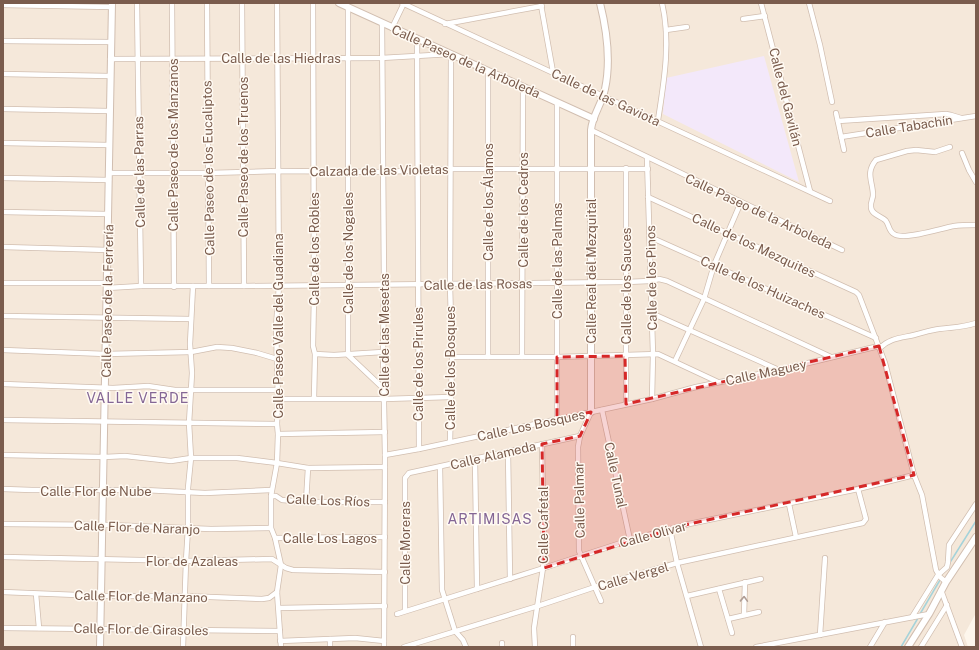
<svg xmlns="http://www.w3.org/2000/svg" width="979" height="650" viewBox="0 0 979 650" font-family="'Public Sans',sans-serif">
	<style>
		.residential { fill: #f5e8da }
		.education { fill: #f3e8fa }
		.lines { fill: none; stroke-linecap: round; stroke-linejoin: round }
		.stream { stroke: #a5d3da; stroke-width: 1.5 }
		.minor-casing { stroke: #d1beb0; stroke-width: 6 }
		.tertiary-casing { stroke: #d1beb0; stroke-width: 8 }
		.minor { stroke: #fff; stroke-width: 4.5 }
		.tertiary { stroke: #fff; stroke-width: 6 }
		.oneway { stroke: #af9d94 }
		.marked { fill: #d62828; fill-opacity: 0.2; stroke: #d62828; stroke-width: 3; stroke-dasharray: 8 5; stroke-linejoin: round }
		.labels { text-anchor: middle; stroke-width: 3; stroke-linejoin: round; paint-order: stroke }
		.street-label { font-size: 13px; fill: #7a5c4d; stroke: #fffaf3 }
		.neighbourhood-label { font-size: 14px; letter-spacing: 1px; fill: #846695; stroke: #fffaf3 }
	</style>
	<rect width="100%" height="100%" fill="#fdf6ec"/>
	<!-- residential -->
	<polygon class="residential" points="3,3 976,3 976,613 964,635 968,647 3,647"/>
	<!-- education -->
	<polygon class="education" points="764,56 799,182 663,114 666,78"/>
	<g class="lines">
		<!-- stream -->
		<g class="stream">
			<polyline points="949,564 976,521"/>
			<polyline points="920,614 940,580"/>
			<polyline points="901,647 918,618"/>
		</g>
		<!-- minor casing -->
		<g class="minor-casing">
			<g id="minor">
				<polyline points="137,3 141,286"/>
				<polyline points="172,3 174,287"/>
				<polyline points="207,3 209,286"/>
				<polyline points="242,3 244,286"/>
				<polyline points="277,3 279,286 276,327 278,399 277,424 278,434 277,463 271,496 271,528 275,538 281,565 277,592 281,647"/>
				<polyline points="313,3 314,295 313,346 315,354 314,398"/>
				<polyline points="402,3 830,201"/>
				<polyline points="761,3 810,191"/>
				<polyline points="809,3 820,45 832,102"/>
				<polyline points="3,5 112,7"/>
				<polyline points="541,5 553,72"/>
				<polyline points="348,7 348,355 384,389"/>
				<polyline points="743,19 765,16"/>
				<polyline points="382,23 384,285 383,352 385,455 384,647"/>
				<polyline points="445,24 542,6"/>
				<polyline points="392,28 404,3"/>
				<polyline points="666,30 687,27"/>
				<polyline points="417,39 419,449"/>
				<polyline points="3,41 110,42"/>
				<polyline points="110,59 381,58 451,54 450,285 452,357 450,442"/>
				<polyline points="488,72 488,357"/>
				<polyline points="3,74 110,76"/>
				<polyline points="3,109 109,111"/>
				<polyline points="836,113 844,150"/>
				<path d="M658,120C664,82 671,41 662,3"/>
				<polyline points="838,121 946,114 951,115 961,118"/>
				<polyline points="591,130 842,250"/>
				<polyline points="841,137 976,116"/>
				<polyline points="3,143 109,145"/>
				<path d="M950,147L935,152L916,150L907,151L876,160C865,173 873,182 873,195C873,199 870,203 871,207C871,215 882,216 886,221C889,225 889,232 894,234C903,241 942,228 954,226C961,225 969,225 976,225"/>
				<polyline points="962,153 969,170 976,182"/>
				<polyline points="647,158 653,354 652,399"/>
				<polyline points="109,173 208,173 278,171 383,172 451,169 648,169"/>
				<polyline points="3,178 109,180"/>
				<polyline points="648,197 856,292 859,295 885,363 914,475 922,495 936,570 940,577 946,582"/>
				<polyline points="3,212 108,214"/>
				<polyline points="650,237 876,338"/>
				<polyline points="3,247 108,250"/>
				<polyline points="3,283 107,283"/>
				<polyline points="107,288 141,286 244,286 626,282 650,281 659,279 667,281 831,357"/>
				<polyline points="651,313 779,370"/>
				<polyline points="3,316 191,319"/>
				<path d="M880,348C890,338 901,338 914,335C923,333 930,330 939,329C954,327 961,328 976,323"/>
				<polyline points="3,350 106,354 148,353 191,352 217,347 232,348 257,353 277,359"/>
				<polyline points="315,354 334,355 383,352"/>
				<polyline points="452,357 557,357 658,354 718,382"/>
				<polyline points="522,357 523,87"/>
				<polyline points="675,361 704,299 714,265 741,202"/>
				<polyline points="3,384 113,388 148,386 175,390 277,390"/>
				<polyline points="278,399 384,399 451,397"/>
				<polyline points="626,404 626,168"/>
				<polyline points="602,410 630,540"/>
				<polyline points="591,412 580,436 578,447 579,551 601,601"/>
				<polyline points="557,418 557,103"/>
				<polyline points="3,420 277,424"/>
				<polyline points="278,434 385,432"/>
				<polyline points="508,452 510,579"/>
				<polyline points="3,455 104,457 125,456 171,461 191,458 237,458 277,463 308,468 385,467"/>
				<polyline points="385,455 419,449 652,399 696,387 779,370 879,346"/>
				<polyline points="475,459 477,589"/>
				<polyline points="440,467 442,590 455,631 463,640 466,647"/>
				<polyline points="3,489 32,490 144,490 205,493 271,490"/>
				<polyline points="271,496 276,496 282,500 306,502 385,502"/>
				<polyline points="306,502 308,468"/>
				<polyline points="789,504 796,537"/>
				<polyline points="3,524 109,525 211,529 271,528"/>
				<polyline points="670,529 677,563 701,647"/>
				<polyline points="275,538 385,537"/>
				<polyline points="3,557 186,561 272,559 286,568 293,570 385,572"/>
				<polyline points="719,589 732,633"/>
				<polyline points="941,590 962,647"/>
				<polyline points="3,592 102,596 184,596 262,599 269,598 277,592"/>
				<polyline points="36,594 39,628"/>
				<polyline points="687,596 761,579"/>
				<polyline points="279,608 385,606"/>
				<polyline points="405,611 405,478 409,473 580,436"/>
				<polyline points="397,614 544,568 630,540 689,524 858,489 914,475"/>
				<polyline points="744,615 745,582"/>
				<polyline points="912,617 938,575 947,567 948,562 949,545 976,504"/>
				<polyline points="728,619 759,612"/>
				<polyline points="3,628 280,631"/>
				<polyline points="820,635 825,558"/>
				<polyline points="330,639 330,647"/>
				<polyline points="280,641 355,638 384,641"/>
				<polyline points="502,643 502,647"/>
				<polyline points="183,647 186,561 188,528 188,488 191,458 189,423 192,373 190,344 193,286"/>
				<polyline points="404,647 538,606 595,587 677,563 863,523 866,519 858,489"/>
				<polyline points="535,647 534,628 544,561 542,444"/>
				<polyline points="573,647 573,637"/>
				<polyline points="756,647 929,614"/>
				<polyline points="870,647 885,622"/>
				<polyline points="921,647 947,605"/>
			</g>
		</g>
		<!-- tertiary casing -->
		<g class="tertiary-casing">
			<g id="tertiary">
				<polyline points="339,3 594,119"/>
				<path d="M591,412V130C592,116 602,104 605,89C611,61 607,31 600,3"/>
				<polyline points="100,647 112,3"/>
				<polyline points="908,647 929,614 946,582 976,537"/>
			</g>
		</g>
		<!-- minor -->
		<use href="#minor" class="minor"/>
		<!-- tertiary -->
		<use href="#tertiary" class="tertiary"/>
	</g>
	<!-- one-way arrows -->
	<defs><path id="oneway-chevron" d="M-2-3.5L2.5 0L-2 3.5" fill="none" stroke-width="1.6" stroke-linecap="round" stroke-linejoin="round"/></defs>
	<use class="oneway" href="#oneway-chevron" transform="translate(744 599) rotate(-88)"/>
	<!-- marked area -->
	<path class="marked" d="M879,346L914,475L689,524L544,568L542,444L580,436L591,412L557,418V357L625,356L626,404Z"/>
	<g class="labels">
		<!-- street labels -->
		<g class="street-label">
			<text x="281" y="63">Calle de las Hiedras</text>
			<text transform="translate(466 61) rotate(24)" y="5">Calle Paseo de la Arboleda</text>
			<text transform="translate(606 97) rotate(25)" y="5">Calle de las Gaviota</text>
			<text transform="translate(786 97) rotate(76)" y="5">Calle del Gavilán</text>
			<text transform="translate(909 126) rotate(-9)" y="5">Calle Tabachín</text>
			<text transform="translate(173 145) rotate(-90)" y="5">Calle Paseo de los Manzanos</text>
			<text transform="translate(243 157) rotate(-90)" y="5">Calle Paseo de los Truenos</text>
			<text transform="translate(208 168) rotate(-91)" y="5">Calle Paseo de los Eucaliptos</text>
			<text transform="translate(379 170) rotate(-1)" y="5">Calzada de las Violetas</text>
			<text transform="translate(139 172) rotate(-91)" y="5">Calle de las Parras</text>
			<text transform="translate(488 202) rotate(-90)" y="5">Calle de los Álamos</text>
			<text transform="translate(523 210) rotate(-90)" y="5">Calle de los Cedros</text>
			<text transform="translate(759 211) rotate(25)" y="5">Calle Paseo de la Arboleda</text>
			<text transform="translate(754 245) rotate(25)" y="5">Calle de los Mezquites</text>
			<text transform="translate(314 249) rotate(-90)" y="5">Calle de los Robles</text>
			<text transform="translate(348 253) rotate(-90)" y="5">Calle de los Nogales</text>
			<text transform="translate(557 261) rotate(-90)" y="5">Calle de las Palmas</text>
			<text transform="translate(591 271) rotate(-90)" y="5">Calle Real del Mezquital</text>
			<text transform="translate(651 278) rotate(-91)" y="5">Calle de los Pinos</text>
			<text transform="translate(478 284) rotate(-1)" y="5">Calle de las Rosas</text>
			<text transform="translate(626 286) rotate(-90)" y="5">Calle de los Sauces</text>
			<text transform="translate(763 287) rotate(24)" y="5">Calle de los Huizaches</text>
			<text transform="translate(107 301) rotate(-89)" y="5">Calle Paseo de la Ferrería</text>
			<text transform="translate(278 326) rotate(-90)" y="5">Calle Paseo Valle del Guadiana</text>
			<text transform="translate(384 335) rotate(-90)" y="5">Calle de las Mesetas</text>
			<text transform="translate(418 364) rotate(-90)" y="5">Calle de los Pirules</text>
			<text transform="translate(450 368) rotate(-90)" y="5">Calle de los Bosques</text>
			<text transform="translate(766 372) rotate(-12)" y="5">Calle Maguey</text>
			<text transform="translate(531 425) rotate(-12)" y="5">Calle Los Bosques</text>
			<text transform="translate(493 455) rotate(-13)" y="5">Calle Alameda</text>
			<text transform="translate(616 475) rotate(78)" y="5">Calle Tunal</text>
			<text x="96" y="496">Calle Flor de Nube</text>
			<text transform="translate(328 500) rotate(2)" y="5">Calle Los Ríos</text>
			<text transform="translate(579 500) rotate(-91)" y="5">Calle Palmar</text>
			<text transform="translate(543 525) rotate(-90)" y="5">Calle Cafetal</text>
			<text transform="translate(137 527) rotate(2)" y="5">Calle Flor de Naranjo</text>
			<text transform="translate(653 534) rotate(-15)" y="5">Calle Olivar</text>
			<text x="330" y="543">Calle Los Lagos</text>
			<text transform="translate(405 543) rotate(-90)" y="5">Calle Moreras</text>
			<text x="192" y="566">Flor de Azaleas</text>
			<text transform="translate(633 576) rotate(-16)" y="5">Calle Vergel</text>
			<text transform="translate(141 596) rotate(1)" y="5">Calle Flor de Manzano</text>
			<text transform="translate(141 629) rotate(1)" y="5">Calle Flor de Girasoles</text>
		</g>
		<!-- neighbourhood labels -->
		<g class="neighbourhood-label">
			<text x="138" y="403">VALLE VERDE</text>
			<text x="490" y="524">ARTIMISAS</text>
		</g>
	</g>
	<!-- border -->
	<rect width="979" height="650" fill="none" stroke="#7a5c4d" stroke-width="8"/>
</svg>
